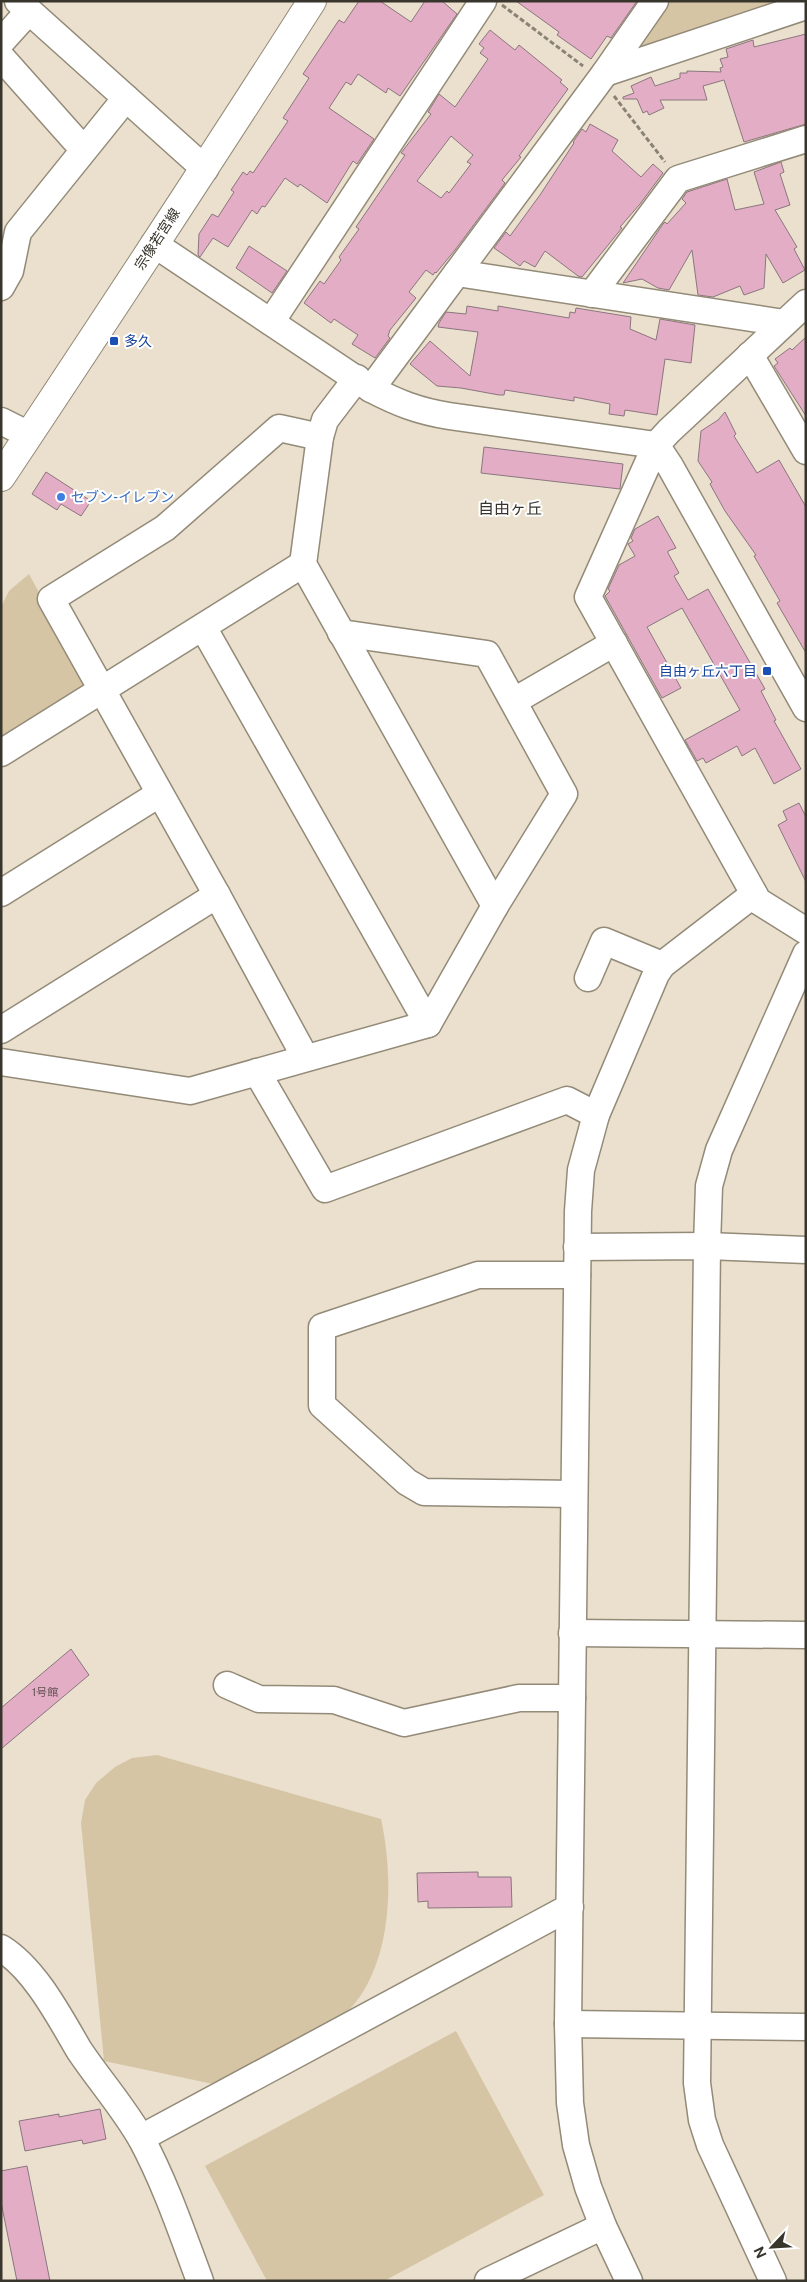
<svg xmlns="http://www.w3.org/2000/svg" width="807" height="2282" viewBox="0 0 807 2282" font-family="'Public Sans','Noto Sans JP',sans-serif">
	<style>
		.green { fill: #d5c5a5 }
		.building { fill: #e4adc6; stroke: #8a767e; fill-rule: evenodd }
		.lines { fill: none; stroke-linecap: round; stroke-linejoin: round }
		.minor-casing { stroke: #938a78; stroke-width: 29 }
		.major-casing { stroke: #938a78; stroke-width: 30 }
		.path { stroke: #898376; stroke-width: 3; stroke-dasharray: 5 2.5; stroke-linecap: butt }
		.minor { stroke: #fff; stroke-width: 26 }
		.major { stroke: #fff; stroke-width: 28 }
		.transit-dot { fill: #1a4fb4; stroke: #fff; stroke-width: 2 }
		.shop-dot { fill: #3f7fe0; stroke: #fff; stroke-width: 2 }
		.labels { text-anchor: middle; stroke-width: 4; stroke-linejoin: round; paint-order: stroke }
		.number-label { font-size: 11px; fill: #635353 }
		.street-label { font-size: 14px; fill: #38352d; stroke: #fff }
		.transit-label { font-size: 14px; fill: #164399; stroke: #fff; text-anchor: start }
		.shop-label { font-size: 14px; fill: #366cbe; stroke: #fff; text-anchor: start }
		.quarter-label { font-size: 16px; fill: #38352d; stroke: #fff }
	</style>
	<rect width="100%" height="100%" fill="#eae0cd"/>
	<!-- green -->
	<g class="green">
		<polygon points="665,1 803,1 639,54 636,41"/>
		<polygon points="29,574 89,684 1,741 1,607 9,591"/>
		<path d="M157,1755L381,1819C394,1878 393,1962 350,2009C342,2018 325,2024 314,2030C280,2048 246,2066 213,2084L104,2061L81,1823L85,1800L96,1783L115,1767L132,1758Z"/>
		<polygon points="456,2031 544,2195 384,2281 267,2281 205,2166"/>
	</g>
	<!-- building -->
	<g class="building">
		<polygon points="359,1 380,1 411,22 425,1 442,1 457,14 400,96 388,88 386,93 358,74 351,85 346,82 329,108 374,139 357,164 353,161 327,203 300,184 298,187 285,178 265,207 262,206 257,214 252,210 228,247 213,238 200,257 198,255 199,234 212,214 218,217 234,192 231,190 243,172 247,175 250,171 253,173 288,121 283,118 309,78 303,74 339,20 344,23"/>
		<polygon points="516,1 637,1 611,38 607,36 591,59 557,35 559,32"/>
		<path d="M490,30L515,50L519,45L562,80L560,82L568,89L519,156L521,157L502,180L505,183L455,250L436,273L435,272L433,275L426,270L409,292L416,298L390,330L388,336L390,338L375,358L352,344L358,335L334,319L331,323L304,303L320,281L324,284L341,260L339,257L359,229L356,227L405,155L401,153L431,114L428,112L439,94L455,107L488,59L480,53L484,48L479,44ZM451,136L473,155L467,162L471,164L449,193L447,191L441,198L417,181Z"/>
		<polygon points="806,34 806,124 744,142 724,80 703,86 707,100 660,100 664,108 649,115 647,111 643,113 637,99 623,99 623,97 634,93 631,86 651,77 655,86 680,78 680,73 687,73 687,71 721,72 720,68 723,67 720,59 728,57 726,49 753,40 754,47"/>
		<polygon points="590,124 618,140 612,151 641,177 653,164 663,173 640,204 620,227 622,228 582,277 578,276 545,251 535,267 524,261 520,266 494,248 506,232 510,236 540,195 574,143 573,142 582,129 586,132"/>
		<polygon points="781,162 784,172 780,174 790,205 775,210 797,247 794,249 805,270 783,283 766,254 764,288 744,295 740,286 713,297 698,295 692,250 669,290 658,288 642,279 623,283 663,224 665,222 667,224 686,203 682,199 687,192 727,179 735,210 764,204 754,172"/>
		<polygon points="249,246 287,271 272,293 236,268"/>
		<polygon points="467,306 498,311 498,306 569,318 570,312 575,313 576,308 631,317 630,329 656,340 660,319 695,325 691,363 665,359 657,415 625,410 624,416 609,414 610,404 574,397 574,401 505,390 504,395 499,395 461,388 437,386 410,364 430,341 470,376 478,332 438,327 439,323 446,312 466,314"/>
		<polygon points="806,337 806,416 774,366 778,363 775,359 790,348 792,350"/>
		<polygon points="725,412 736,434 734,436 757,473 779,460 806,507 806,653 777,603 780,601 754,556 756,555 725,511 710,484 712,482 698,461 701,431 718,420"/>
		<polygon points="484,447 623,464 620,489 481,473"/>
		<polygon points="46,472 91,501 81,516 61,504 57,510 32,494"/>
		<polygon points="658,516 676,548 668,551 668,553 679,573 674,576 688,600 708,589 765,689 761,691 776,720 774,721 801,769 774,784 755,748 742,756 737,746 706,763 703,758 697,761 685,740 740,710 682,608 647,627 681,688 662,698 605,596 610,591 608,589 619,565 635,556 628,544 633,541 631,538 635,529"/>
		<polygon points="799,803 806,817 806,882 778,825 787,820 783,811"/>
		<polygon points="71,1649 89,1675 1,1749 1,1708"/>
		<polygon points="478,1872 478,1877 511,1877 512,1907 428,1908 428,1901 418,1902 417,1873"/>
		<polygon points="100,2109 106,2139 83,2144 82,2140 25,2151 19,2121 59,2114 59,2117"/>
		<polygon points="27,2166 50,2281 17,2281 1,2202 1,2171"/>
	</g>
	<g class="lines">
		<!-- minor casing -->
		<g class="minor-casing">
			<g id="minor">
				<polyline points="18,1 205,169"/>
				<polyline points="1,42 29,11"/>
				<polyline points="1,57 83,149"/>
				<polyline points="605,73 806,6"/>
				<path d="M154,244L371,389C398,403 418,411 449,416L656,445L670,466L806,708"/>
				<polyline points="457,273 784,323"/>
				<polyline points="1,287 10,271 18,232 126,98"/>
				<polyline points="592,294 678,179 806,139"/>
				<polyline points="806,303 669,431 656,445 588,597 758,901 806,931"/>
				<polyline points="271,322 483,1"/>
				<polyline points="750,355 806,451"/>
				<polyline points="357,378 325,420 320,437 303,564 495,906"/>
				<polyline points="371,389 605,73 655,1"/>
				<polyline points="1,421 29,435"/>
				<polyline points="203,627 428,1024"/>
				<polyline points="514,701 614,643"/>
				<polyline points="1,753 303,564"/>
				<polyline points="1,893 159,794"/>
				<polyline points="588,978 604,941 662,965"/>
				<polyline points="1,1030 217,895"/>
				<polyline points="305,1057 217,895 51,599 165,528 279,428 320,437"/>
				<polyline points="1,1062 190,1091 428,1024 495,906 564,794 487,654 341,633"/>
				<polyline points="257,1072 325,1189 567,1100 596,1115"/>
				<polyline points="577,1247 707,1246 806,1250"/>
				<polyline points="574,1494 424,1492 407,1482 322,1405 322,1327 478,1275 577,1275"/>
				<polyline points="572,1633 806,1635"/>
				<polyline points="227,1685 259,1699 334,1700 404,1723 519,1698 572,1698"/>
				<path d="M1,1948C35,1969 59,2016 79,2050C99,2080 124,2108 142,2140C166,2185 182,2233 200,2281"/>
				<polyline points="568,2024 806,2027"/>
				<polyline points="141,2138 570,1907"/>
				<polyline points="488,2281 603,2226"/>
				<polyline points="629,2281 603,2226 588,2187 576,2145 570,2103 568,2024 578,1211 581,1170 596,1115 656,974 662,965 754,894"/>
				<polyline points="773,2281 710,2145 702,2120 697,2083 707,1246 709,1186 719,1150 806,954"/>
			</g>
		</g>
		<!-- major casing -->
		<g class="major-casing">
			<path id="major" d="M1,477C106,319 210,161 312,1"/>
		</g>
		<!-- path -->
		<g class="path">
			<polyline points="502,5 583,66"/>
			<polyline points="614,96 665,162"/>
		</g>
		<!-- minor -->
		<use href="#minor" class="minor"/>
		<!-- major -->
		<use href="#major" class="major"/>
	</g>
	<!-- markers -->
	<g class="transit-dot">
		<rect x="109" y="336" width="10" height="10" rx="2.5"/>
		<rect x="762" y="666" width="10" height="10" rx="2.5"/>
	</g>
	<circle class="shop-dot" cx="61" cy="497" r="5"/>
	<g class="labels">
		<!-- number labels -->
		<g class="number-label">
			<text x="45" y="1696">1号館</text>
		</g>
		<!-- street labels -->
		<g class="street-label">
			<text transform="translate(157 239) rotate(-57)" y="5">宗像若宮線</text>
		</g>
		<!-- transit labels -->
		<g class="transit-label">
			<text x="124" y="346">多久</text>
			<text x="757" y="676" text-anchor="end">自由ヶ丘六丁目</text>
		</g>
		<!-- shop labels -->
		<g class="shop-label">
			<text x="71" y="502">セブン-イレブン</text>
		</g>
		<!-- quarter labels -->
		<g class="quarter-label">
			<text x="510" y="514">自由ヶ丘</text>
		</g>
	</g>
	<!-- border -->
	<rect width="807" height="2282" fill="none" stroke="#38352d" stroke-width="5"/>
	<!-- north arrow -->
	<g transform="translate(772 2247) rotate(245)" stroke="#ffffff" stroke-width="4" paint-order="stroke">
	<path d="M0-4L9 19L0 12L-9 19Z" fill="#38352d"/>
	<text y="-8" font-size="14" font-weight="bold" text-anchor="middle" fill="#38352d">N</text>
	</g>
</svg>
